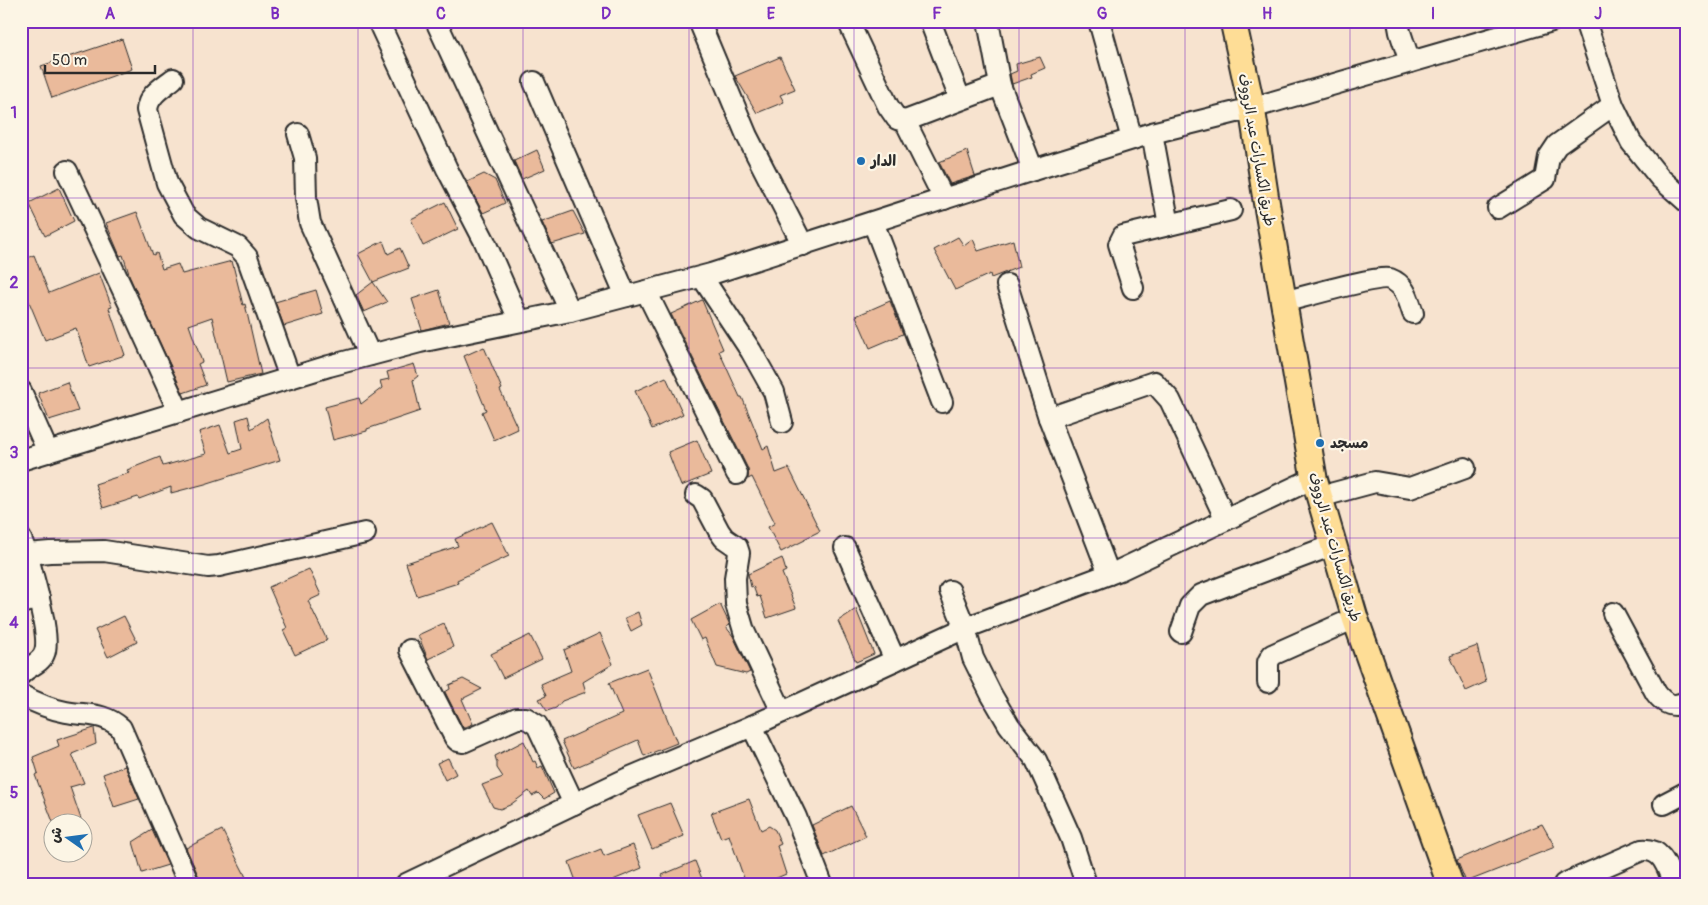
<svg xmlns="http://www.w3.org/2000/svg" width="1708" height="905" viewBox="0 0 1708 905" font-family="Pangolin,'Playpen Sans Arabic',sans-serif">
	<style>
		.building { fill: #eaba9b; stroke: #2b2b2b }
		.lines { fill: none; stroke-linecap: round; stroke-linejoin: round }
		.minor-casing { stroke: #2b2b2b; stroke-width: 24 }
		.major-casing { stroke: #2b2b2b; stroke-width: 29 }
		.minor { stroke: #fcf5e5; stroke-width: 20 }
		.major { stroke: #fedd96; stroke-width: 25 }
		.grid { fill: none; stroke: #7b2cbf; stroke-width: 1; stroke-opacity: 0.55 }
		.poi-dot { fill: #1f6fb2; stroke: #fcf5e5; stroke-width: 2 }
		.labels { text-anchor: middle; stroke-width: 4.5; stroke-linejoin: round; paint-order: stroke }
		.street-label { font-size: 15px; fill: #2b2b2b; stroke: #fcf5e5 }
		.poi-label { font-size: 15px; font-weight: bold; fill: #2b2b2b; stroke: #fcf5e5; text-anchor: start }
		.neatline { fill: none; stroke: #7b2cbf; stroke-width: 2 }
		.grid-label { font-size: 16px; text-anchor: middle; font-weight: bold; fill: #7b2cbf }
	</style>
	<rect width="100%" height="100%" fill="#f7e3cf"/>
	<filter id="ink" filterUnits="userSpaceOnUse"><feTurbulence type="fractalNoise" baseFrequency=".02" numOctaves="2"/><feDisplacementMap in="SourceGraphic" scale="10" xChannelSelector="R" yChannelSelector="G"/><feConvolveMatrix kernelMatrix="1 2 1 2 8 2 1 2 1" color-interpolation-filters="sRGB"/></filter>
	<g filter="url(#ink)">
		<!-- building -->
		<g class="building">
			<polygon points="122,39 132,69 52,98 41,66"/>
			<polygon points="780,57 795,89 780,95 784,102 757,113 735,76"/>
			<polygon points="1040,57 1045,68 1031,74 1032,77 1012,84 1010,74 1017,71 1016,64"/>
			<polygon points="537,150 545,169 522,179 514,161"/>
			<polygon points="967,151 975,176 950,184 939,162"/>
			<polygon points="484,174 495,180 505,203 483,213 467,182"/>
			<polygon points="59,188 74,221 45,236 29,203"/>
			<polygon points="445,202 458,229 423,246 411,219"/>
			<polygon points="573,211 585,234 552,244 542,222"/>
			<polygon points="137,212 153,255 157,253 162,269 178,264 182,274 232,261 243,305 245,304 261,374 227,382 212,317 189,325 202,362 198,364 206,385 183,393 131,280 123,255 120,256 106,223"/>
			<polygon points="958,237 964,246 973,239 978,251 1013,240 1019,267 991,278 990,274 955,290 934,250"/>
			<polygon points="383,241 388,254 400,248 409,268 373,282 358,254"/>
			<polygon points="34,255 49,293 99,273 112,307 109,308 125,355 89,367 76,328 45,340 25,292 21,293 21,261"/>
			<polygon points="373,282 387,302 364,312 356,295"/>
			<polygon points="316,290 323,314 284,326 275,302"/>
			<polygon points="439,290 449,323 422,330 412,299"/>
			<polygon points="702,300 723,349 719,351 740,397 742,397 763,449 768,446 776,473 789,468 820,531 804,539 805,540 781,552 768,527 775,523 752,477 748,479 748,469 671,314"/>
			<polygon points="890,301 903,334 870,348 856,316"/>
			<polygon points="484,347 502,389 500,390 518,429 494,440 482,412 486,410 464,356"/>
			<polygon points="414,364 418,376 413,380 420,411 367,429 367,431 333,440 325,407 359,398 361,404 382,388 380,381 389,379 387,372"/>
			<polygon points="666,377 683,414 652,429 635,391"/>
			<polygon points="67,382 78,411 49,420 38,393"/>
			<polygon points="248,416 251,429 267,418 280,460 205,484 171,493 171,487 139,499 138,497 103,508 95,484 129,473 127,470 160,457 163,466 206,454 199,432 220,425 230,453 242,449 236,420"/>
			<polygon points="697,440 711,474 681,486 668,452"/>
			<polygon points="492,522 509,556 457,580 458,583 417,596 406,563 458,546 455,539"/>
			<polygon points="782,558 786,571 782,573 796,608 767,618 760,596 757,597 753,586 751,587 748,574"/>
			<polygon points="309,569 321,595 308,601 327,640 295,655 283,630 287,628 269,587"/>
			<polygon points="720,604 730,625 726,627 733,636 750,672 746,674 717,667 705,638 701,640 691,620"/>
			<polygon points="856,609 874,654 856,662 838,621"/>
			<polygon points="638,612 642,625 631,631 625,618"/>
			<polygon points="124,616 137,642 108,657 95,630"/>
			<polygon points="444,623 453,647 428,659 418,635"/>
			<polygon points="600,633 613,664 583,682 586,692 562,701 556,708 547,711 539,699 546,696 541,684 571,671 564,650"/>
			<polygon points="530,635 542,659 503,678 491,654"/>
			<polygon points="1477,646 1486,682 1466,691 1450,656"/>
			<polygon points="647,668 677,743 644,756 638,740 574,768 562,741 622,714 609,683"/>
			<polygon points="463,679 482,689 462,699 473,724 463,728 445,692 450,689 449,685"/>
			<polygon points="94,728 96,744 72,754 84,783 70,787 81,819 72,822 53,822 35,775 38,773 33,757 59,746 57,740"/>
			<polygon points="524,741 533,762 535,761 538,768 542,766 554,793 544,799 538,793 532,796 529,791 510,805 500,809 493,807 482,785 503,777 497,768 497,763 495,756"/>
			<polygon points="448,758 456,774 445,780 437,763"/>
			<polygon points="125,766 139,799 114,807 103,774"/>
			<polygon points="749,799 761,830 769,826 775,830 781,844 777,846 786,874 763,884 746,884 729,835 721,838 711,813"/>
			<polygon points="670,803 684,836 652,849 638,815"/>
			<polygon points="851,806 866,836 824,856 812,825"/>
			<polygon points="1542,824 1555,847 1466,882 1457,860"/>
			<polygon points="152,830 168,865 142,873 133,842"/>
			<polygon points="222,830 244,873 249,884 202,884 199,877 186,848"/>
			<polygon points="633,845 642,868 613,880 615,884 577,884 569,862 601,849 604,856"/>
			<polygon points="695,861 704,884 666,884 662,875"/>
		</g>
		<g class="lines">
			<!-- minor casing -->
			<g class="minor-casing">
				<g id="minor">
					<polyline points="378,21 447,169 485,242 519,320"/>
					<polyline points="436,21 570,311"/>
					<polyline points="699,21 747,136 803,245"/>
					<polyline points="848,21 888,106 897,119 905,121 1000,85"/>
					<polyline points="930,21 960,99"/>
					<polyline points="988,21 1000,85 1033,170"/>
					<polyline points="1099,21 1132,139"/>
					<polyline points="1398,21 1400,32 1410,62"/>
					<polyline points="1585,21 1613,105 1631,142 1660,178 1687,202"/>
					<path d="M173,79C163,87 148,95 147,110L167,183L184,215L199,228L238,247L247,257L290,378"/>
					<polyline points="534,82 626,296"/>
					<polyline points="905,121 944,199"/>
					<polyline points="1152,133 1169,225"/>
					<polyline points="298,134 305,158 306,198 310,223 370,355"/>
					<polyline points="67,171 136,318 179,412"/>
					<polyline points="1498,208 1545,179 1549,157 1557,145 1613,105"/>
					<polyline points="873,222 942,402"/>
					<polyline points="702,277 751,351 774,392 782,422"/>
					<polyline points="1007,285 1049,418 1109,574"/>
					<polyline points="1133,288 1119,244 1123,236 1231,210"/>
					<polyline points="646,291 737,474"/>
					<path d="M1283,302C1300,298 1379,275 1390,279C1406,285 1408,299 1413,313"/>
					<polyline points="21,391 48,452"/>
					<polyline points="1049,418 1154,382 1170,400 1226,520"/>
					<polyline points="21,460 329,366 420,342 570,311 711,274 1033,170 1152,133 1252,108 1552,21"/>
					<polyline points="696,495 702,499 719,531 724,538 737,547 739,553 735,578 736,604 744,631 782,712"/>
					<polyline points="1319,497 1375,482 1410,488 1465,468"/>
					<polyline points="21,539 27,554 50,552 104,551 208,567 219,566 365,533"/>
					<polyline points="845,548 895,660"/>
					<polyline points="950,591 965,628 973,658 991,694 1009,725 1036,760 1071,838 1086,884"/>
					<polyline points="21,603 39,598"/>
					<path d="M1613,613L1656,693C1664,704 1674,709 1687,701"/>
					<polyline points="1181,632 1190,606 1201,595 1333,545"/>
					<polyline points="410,650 455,738 458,741 463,742 517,718 526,718 537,725 574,804"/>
					<path d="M21,674C28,666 40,664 44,654C52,638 32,573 27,554"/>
					<polyline points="1268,682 1268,662 1272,655 1355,618"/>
					<path d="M21,695C36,703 49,709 66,712C87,716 103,712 121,728L189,884"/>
					<polyline points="752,726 796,817 822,884"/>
					<polyline points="1664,804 1687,792"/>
					<polyline points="406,884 626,779 752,726 965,628 1120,570 1314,478"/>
					<path d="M1564,884L1642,850C1663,848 1667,868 1674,884"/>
				</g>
			</g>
			<!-- major casing -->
			<g class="major-casing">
				<polyline id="major" points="1233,21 1252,108 1266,200 1314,478 1355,618 1450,884"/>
			</g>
			<!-- minor -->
			<use href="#minor" class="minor"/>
			<!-- major -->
			<use href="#major" class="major"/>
		</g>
	</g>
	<!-- grid -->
	<path class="grid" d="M193,21V884M358,21V884M523,21V884M689,21V884M854,21V884M1019,21V884M1185,21V884M1350,21V884M1515,21V884M21,198H1687M21,368H1687M21,538H1687M21,708H1687"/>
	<!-- markers -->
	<g class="poi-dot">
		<circle cx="861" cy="161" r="5"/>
		<circle cx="1320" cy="443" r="5"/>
	</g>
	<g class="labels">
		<!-- street labels -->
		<g class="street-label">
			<text transform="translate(1257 150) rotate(80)" y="5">طريق الكسارات عبد الرووف</text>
			<text transform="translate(1335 547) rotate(74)" y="5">طريق الكسارات عبد الرووف</text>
		</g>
		<!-- poi labels -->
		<g class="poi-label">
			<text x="871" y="166">الدار</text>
			<text x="1330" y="448">مسجد</text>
		</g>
	</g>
	<!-- margin -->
	<rect width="1708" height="905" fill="none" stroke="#fcf5e5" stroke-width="55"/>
	<!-- north arrow -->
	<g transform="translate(68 838) rotate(284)"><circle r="24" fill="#fcf5e5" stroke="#a8a49b"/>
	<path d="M0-4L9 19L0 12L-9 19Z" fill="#1f6fb2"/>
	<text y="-8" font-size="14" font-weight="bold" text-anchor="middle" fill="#2b2b2b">ش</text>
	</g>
	<!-- scale -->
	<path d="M45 65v8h110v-8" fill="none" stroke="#2b2b2b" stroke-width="2.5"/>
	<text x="52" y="65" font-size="15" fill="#2b2b2b" stroke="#fcf5e5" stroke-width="4" paint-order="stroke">50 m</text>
	<rect x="28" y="28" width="1652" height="850" class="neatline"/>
	<g class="grid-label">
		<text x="110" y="19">A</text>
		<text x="275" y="19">B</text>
		<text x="441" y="19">C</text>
		<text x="606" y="19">D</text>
		<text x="771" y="19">E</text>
		<text x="937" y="19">F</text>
		<text x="1102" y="19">G</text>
		<text x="1267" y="19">H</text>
		<text x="1433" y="19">I</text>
		<text x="1598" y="19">J</text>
		<text x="14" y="118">1</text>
		<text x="14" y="288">2</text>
		<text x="14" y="458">3</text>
		<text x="14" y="628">4</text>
		<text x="14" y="798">5</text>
	</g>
</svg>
